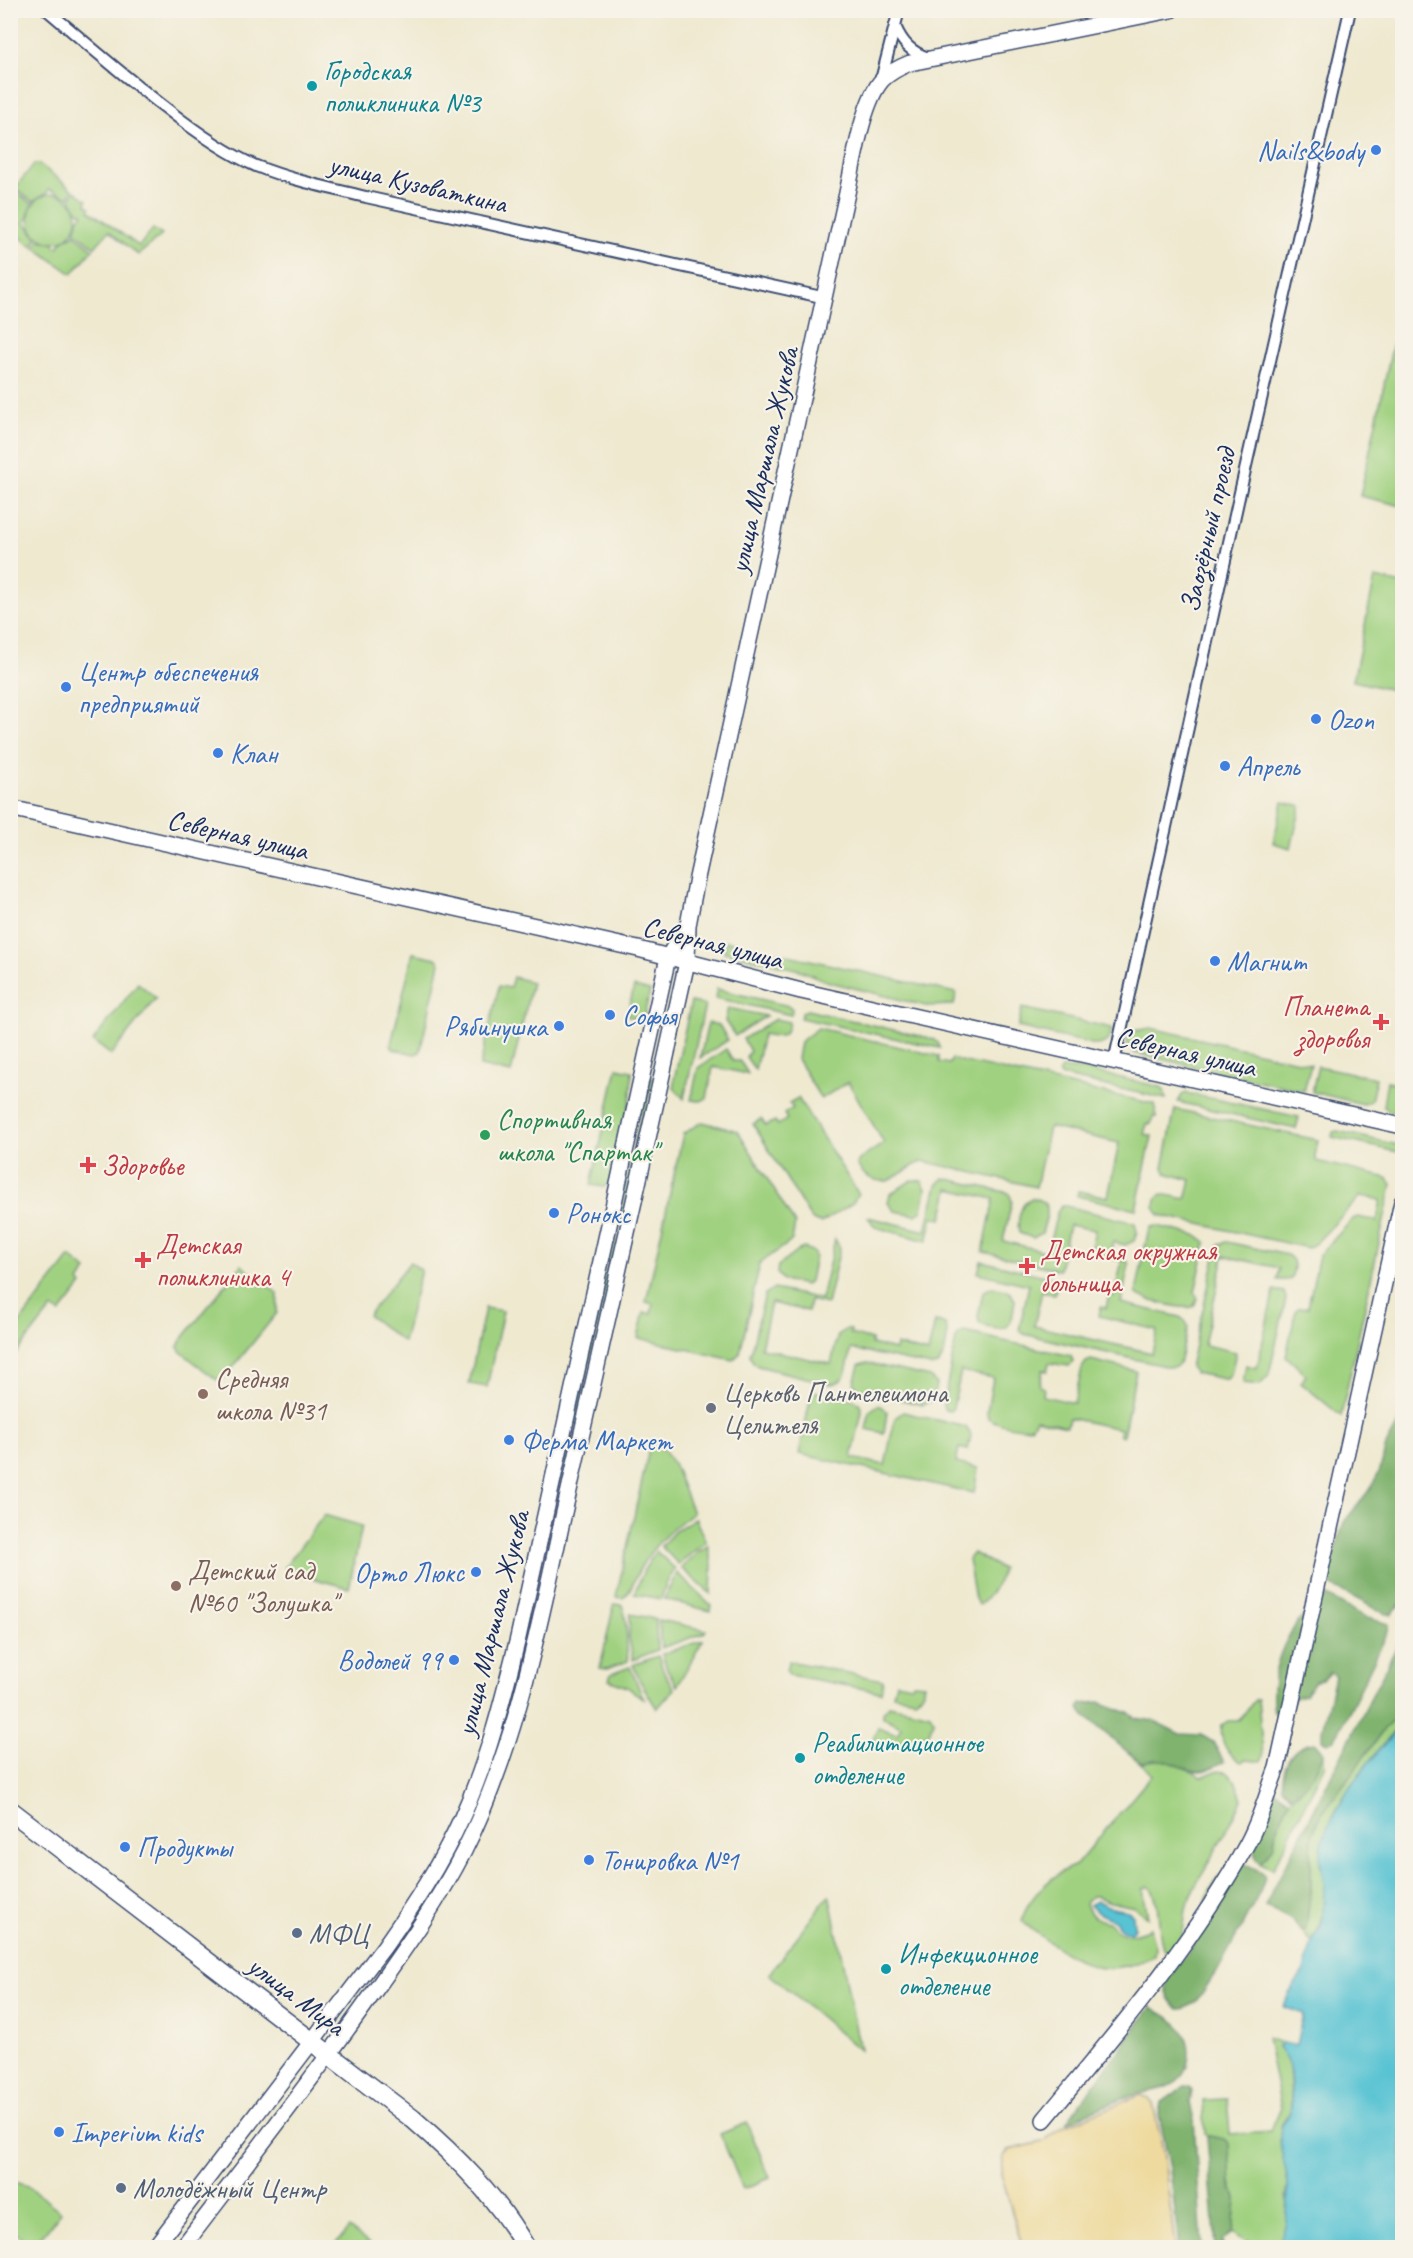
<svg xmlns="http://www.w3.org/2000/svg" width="1413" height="2258" viewBox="0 0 1413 2258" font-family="Caveat,sans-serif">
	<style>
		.green { fill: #a0d180; stroke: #5e806f; stroke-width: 1.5 }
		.forest { fill: #80b36e; stroke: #4e7166; stroke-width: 1.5 }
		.sand { fill: #eeda9e; stroke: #84847e; stroke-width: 1.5 }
		.water { fill: #58c3d3; stroke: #3a7998; stroke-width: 1.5 }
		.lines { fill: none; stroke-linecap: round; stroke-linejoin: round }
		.street-casing { stroke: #3b4b6f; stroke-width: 14 }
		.secondary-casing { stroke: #3b4b6f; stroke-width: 18 }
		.primary-casing { stroke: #3b4b6f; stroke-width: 21 }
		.street { stroke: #fff; stroke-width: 10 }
		.secondary { stroke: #fff; stroke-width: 15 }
		.primary { stroke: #fff; stroke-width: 18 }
		.culture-dot { fill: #0f9aa8; stroke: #f7f3e8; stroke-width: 2 }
		.shop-dot { fill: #3f7fe0; stroke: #f7f3e8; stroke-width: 2 }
		.health-dot { fill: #e0444e; stroke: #f7f3e8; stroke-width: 2 }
		.leisure-dot { fill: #2e9e5b; stroke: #f7f3e8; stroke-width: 2 }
		.education-dot { fill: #8d6e63; stroke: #f7f3e8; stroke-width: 2 }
		.worship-dot { fill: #6b7280; stroke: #f7f3e8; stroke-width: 2 }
		.service-dot { fill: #5c6f8a; stroke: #f7f3e8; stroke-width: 2 }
		.labels { text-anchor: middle; stroke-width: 4.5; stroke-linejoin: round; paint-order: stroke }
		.culture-label { font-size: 28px; fill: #0d838f; stroke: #f7f3e8; text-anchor: start }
		.shop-label { font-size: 28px; fill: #366cbe; stroke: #f7f3e8; text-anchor: start }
		.street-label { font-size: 28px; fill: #1b2f5e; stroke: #f7f3e8 }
		.health-label { font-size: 28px; fill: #be3a42; stroke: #f7f3e8; text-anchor: start }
		.leisure-label { font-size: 28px; fill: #27864d; stroke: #f7f3e8; text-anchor: start }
		.education-label { font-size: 28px; fill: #785e54; stroke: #f7f3e8; text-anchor: start }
		.worship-label { font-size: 28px; fill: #5b616d; stroke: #f7f3e8; text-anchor: start }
		.service-label { font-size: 28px; fill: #4e5e75; stroke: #f7f3e8; text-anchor: start }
	</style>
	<rect width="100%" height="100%" fill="#f7f3e8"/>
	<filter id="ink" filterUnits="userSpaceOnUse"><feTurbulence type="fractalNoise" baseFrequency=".0167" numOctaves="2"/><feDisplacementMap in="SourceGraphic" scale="12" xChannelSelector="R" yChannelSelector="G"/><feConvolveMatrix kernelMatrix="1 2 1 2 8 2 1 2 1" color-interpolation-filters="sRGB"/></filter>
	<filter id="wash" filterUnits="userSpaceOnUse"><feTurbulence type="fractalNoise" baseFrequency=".008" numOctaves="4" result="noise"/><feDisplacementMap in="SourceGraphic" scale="24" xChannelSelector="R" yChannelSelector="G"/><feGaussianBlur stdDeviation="1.35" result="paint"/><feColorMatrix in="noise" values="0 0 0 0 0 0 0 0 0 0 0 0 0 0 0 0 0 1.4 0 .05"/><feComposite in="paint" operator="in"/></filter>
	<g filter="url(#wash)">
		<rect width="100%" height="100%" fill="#efe9d0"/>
		<!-- green -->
		<g class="green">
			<polygon points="34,164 39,164 73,190 68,197 49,189 47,193 33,202 15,188"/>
			<polygon points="14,190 32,204 27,219 24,222 37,238 31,246 11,230 11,194"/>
			<polygon points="75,191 87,200 86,204 90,207 89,210 139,246 153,229 162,235 138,255 109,231 95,247 75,232 79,218 83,214 78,211 70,198"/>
			<circle cx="53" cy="218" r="24"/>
			<polygon points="74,234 93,249 72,274 34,247 39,240 54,243 55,246 59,247 60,243"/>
			<polygon points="1400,311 1402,311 1402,506 1360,496"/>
			<polygon points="1375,578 1402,584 1402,692 1353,681"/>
			<polygon points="1283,802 1301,806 1291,848 1273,843"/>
			<polygon points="726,941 956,993 954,1005 926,1006 826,981 800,970 724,952"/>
			<polygon points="413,953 436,958 440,963 420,1052 415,1054 393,1049 391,1044"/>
			<polygon points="513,977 532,982 511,1073 480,1066 499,986 510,988"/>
			<polygon points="138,983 156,998 111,1055 93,1041"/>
			<polygon points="634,987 650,991 643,1020 627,1016"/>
			<polygon points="717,989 789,1006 792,1009 791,1015 715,998"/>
			<polygon points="691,1002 705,1005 684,1099 674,1088 674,1080"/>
			<polygon points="728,1008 766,1016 735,1036 725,1021"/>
			<path d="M1022,1008L1112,1028C1110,1039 1107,1044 1096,1045L1018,1027Z"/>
			<polygon points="807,1010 933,1039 939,1044 940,1048 800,1018 802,1013"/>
			<path d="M775,1019L789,1022C786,1040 778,1037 763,1034L755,1070L746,1057L750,1051L743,1039Z"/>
			<polygon points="708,1023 719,1025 728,1040 700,1058"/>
			<path d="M818,1028L939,1056V1062L949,1064L952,1059L1154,1104L1157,1117H1153L1151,1124H1147L1144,1134L1152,1136L1136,1209L1077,1196L1078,1191L1108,1197L1119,1143L1049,1127L1036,1187L922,1161L888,1181C873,1182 863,1177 857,1164L859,1160L884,1143L848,1082L821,1099L797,1059L800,1042Z"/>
			<polygon points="1151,1028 1311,1064 1304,1091 1134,1053 1127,1043 1128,1032"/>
			<polygon points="726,1049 733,1061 740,1061 748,1074 713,1067 707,1098 701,1101 691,1100 698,1068"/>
			<polygon points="1318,1066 1376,1078 1371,1101 1363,1104 1312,1092"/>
			<polygon points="617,1068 632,1071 631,1096 611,1182 604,1187 591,1185"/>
			<polygon points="1062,1069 1082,1069 1161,1087 1164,1090 1166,1099 1061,1076 1059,1072"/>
			<polygon points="649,1077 653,1078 566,1469 562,1468"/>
			<polygon points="1387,1081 1402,1085 1402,1113 1389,1111 1383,1106"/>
			<polygon points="1186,1093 1299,1117 1296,1129 1178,1102 1182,1095"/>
			<polygon points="798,1098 858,1193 853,1203 821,1223 814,1221 810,1217 753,1124 761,1119 766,1126 775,1121 778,1125 787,1119 784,1114 793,1108 789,1103"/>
			<polygon points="1175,1109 1318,1140 1315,1157 1316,1161 1387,1178 1392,1184 1341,1416 1301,1383 1306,1375 1286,1356 1296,1310 1298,1308 1308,1307 1319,1255 1353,1219 1358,1217 1377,1221 1381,1200 1361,1196 1316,1243 1308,1248 1159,1215 1154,1207 1157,1198 1161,1194 1186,1199 1191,1180 1166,1173 1163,1168"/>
			<polygon points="702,1122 738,1131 795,1224 792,1240 789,1243 760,1263 740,1353 733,1360 638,1338 644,1312 651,1314 653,1304 646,1302 683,1134"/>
			<polygon points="1337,1131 1402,1146 1402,1153 1332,1137 1333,1132"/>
			<polygon points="944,1178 1009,1193 1012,1201 1003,1241 1047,1252 1058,1210 1062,1205 1135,1223 1137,1232 1134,1241 1125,1245 1113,1242 1110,1255 1123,1258 1129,1264 1121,1303 1180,1317 1186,1322 1188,1327 1179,1364 1175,1367 1169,1367 1024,1334 1019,1330 1029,1285 978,1273 981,1261 1058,1279 1055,1294 1042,1291 1034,1326 1152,1353 1157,1330 1099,1316 1101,1307 1106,1308 1109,1295 1114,1296 1122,1261 1090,1253 1095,1230 1069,1225 1059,1270 983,1252 994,1199 949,1189 942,1219 933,1217 927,1241 875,1227 868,1217 926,1231 937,1185"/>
			<polygon points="912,1180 922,1181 926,1189 922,1210 916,1215 895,1211 888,1203 890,1194"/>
			<path d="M1033,1198C1055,1203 1046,1216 1042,1233L1033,1238L1019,1233C1017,1221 1020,1201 1033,1198Z"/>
			<path d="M1157,1226L1198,1236L1206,1242L1195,1292L1198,1299L1193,1307C1182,1309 1143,1301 1136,1293L1148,1232L1151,1227Z"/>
			<path d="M835,1239L840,1248L827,1304L810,1300L808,1311L771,1303L761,1348L831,1364L838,1335L847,1329L851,1330L850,1334L872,1340L871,1344L895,1350L896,1345L928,1353L935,1322L945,1324C950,1334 945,1356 938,1365L931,1366L851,1349C847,1363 849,1383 831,1384L758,1366L753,1362L750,1355L765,1294L774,1289L821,1299Z"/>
			<path d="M1227,1242L1287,1255C1297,1260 1294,1270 1291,1278L1286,1280H1277L1279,1268L1224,1256L1204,1345L1236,1352L1231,1374L1227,1379H1224L1195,1373L1190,1367L1217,1248L1220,1244Z"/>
			<polygon points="804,1248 812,1251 815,1256 810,1281 805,1285 783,1280 777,1273 778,1266 799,1250"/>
			<polygon points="70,1257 87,1270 79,1282 82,1285 60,1313 52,1308 15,1355 11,1351 11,1334"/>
			<polygon points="410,1262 421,1270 403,1342 368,1315"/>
			<polygon points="241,1265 278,1294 277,1313 225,1377 217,1380 181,1352 178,1347 180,1342"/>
			<path d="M992,1287L1009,1291L1015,1300C1012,1316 1014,1333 992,1328C987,1326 983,1326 979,1322L978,1316L983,1292Z"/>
			<polygon points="1274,1290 1284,1292 1286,1299 1269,1375 1260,1385 1243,1383 1246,1365 1257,1368"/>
			<polygon points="485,1308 503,1311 487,1387 469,1384"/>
			<path d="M964,1332L1071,1356L1073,1362L1069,1366L1049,1363L1047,1371L1043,1370L1039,1386L1044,1388L1043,1396L1074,1403L1082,1368L1086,1362L1091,1360L1136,1371L1123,1436L1119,1435L1120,1429L1069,1418L1067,1426L1036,1419L1032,1426C1022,1431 997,1424 988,1418L987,1412L993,1378L961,1371L953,1408L950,1411L945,1410L943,1406L956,1339L959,1334Z"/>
			<polygon points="867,1363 930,1377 936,1384 933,1400 923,1405 860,1390 854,1383 859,1365"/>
			<polygon points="812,1391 854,1400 860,1404 862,1412 852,1458 885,1465 895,1418 903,1412 966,1427 971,1435 968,1450 959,1448 956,1463 978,1468 974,1493 799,1454"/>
			<polygon points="878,1405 883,1407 887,1412 884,1433 866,1429 870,1411"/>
			<path d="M650,1445L662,1447L674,1465L693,1513C672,1528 654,1544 641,1567C634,1578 633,1590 623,1598L616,1597Z"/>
			<polygon points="324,1515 362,1526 349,1588 293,1573 285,1567"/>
			<polygon points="695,1518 706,1542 678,1564 661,1546 675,1531"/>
			<polygon points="708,1546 712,1565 711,1594 681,1568 698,1552"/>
			<polygon points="656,1551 675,1569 666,1584 661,1599 634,1594 644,1570"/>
			<path d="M973,1553L1002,1569C1001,1580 988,1599 979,1605L975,1599L968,1559Z"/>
			<polygon points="677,1573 711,1605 710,1611 664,1599"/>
			<path d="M614,1604L622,1605C628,1615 626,1647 628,1661L607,1669L600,1668Z"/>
			<polygon points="630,1614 656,1619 657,1650 633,1660 629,1637"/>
			<polygon points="659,1620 706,1630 704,1633 661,1648"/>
			<polygon points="703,1640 677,1686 667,1669 662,1654"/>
			<polygon points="658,1656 664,1672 674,1689 657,1709 640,1681 633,1665"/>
			<polygon points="789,1661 883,1680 881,1692 790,1675 786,1670"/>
			<polygon points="630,1667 644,1699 627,1687 609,1680 611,1674"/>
			<polygon points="896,1682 912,1685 913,1683 924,1684 922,1694 915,1699 893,1695"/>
			<path d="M1258,1699L1263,1756L1261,1761L1245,1760L1241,1762C1227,1755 1219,1740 1222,1725L1228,1721H1238L1255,1700Z"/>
			<polygon points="889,1705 930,1714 934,1721 929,1733 919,1740 870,1746 878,1727 897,1734 901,1726 883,1717 883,1712"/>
			<path d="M1402,1710V1722C1368,1762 1329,1803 1320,1858C1319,1865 1323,1873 1324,1880C1328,1902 1323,1923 1312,1942L1303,1932L1306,1929L1311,1887V1849L1313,1833L1321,1815L1383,1731Z"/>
			<polygon points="1324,1753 1324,1766 1273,1869 1261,1863 1273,1848 1276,1831 1289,1800 1298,1794 1319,1763"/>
			<path d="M1148,1760H1167L1193,1771L1202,1777L1216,1771L1227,1772L1235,1780L1242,1799C1228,1835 1203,1866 1188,1902C1181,1919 1190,1947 1164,1951C1156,1931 1162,1906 1151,1888L1148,1886L1143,1889L1148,1918L1134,1907L1107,1901L1096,1896H1092L1086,1902C1089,1917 1096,1919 1110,1923C1120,1939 1135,1935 1150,1928L1155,1947L1154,1956C1139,1963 1120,1969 1103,1968C1083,1967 1037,1935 1022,1921C1027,1897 1054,1873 1076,1865L1152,1775L1142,1764Z"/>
			<polygon points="829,1895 830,1898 860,2050 769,1974"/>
			<polygon points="1267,2038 1281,2043 1278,2047 1283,2053 1289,2067 1291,2100 1291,2111 1281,2125 1288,2185 1286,2197 1289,2208 1285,2230 1277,2247 1261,2247 1259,2245 1246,2241 1233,2232 1236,2198 1230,2179 1209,2136 1207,2137 1205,2134 1203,2100 1227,2099 1230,2134 1271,2131 1281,2108"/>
			<polygon points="747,2123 770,2178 743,2189 720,2134"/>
			<polygon points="11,2181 28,2186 61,2212 33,2247 11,2229"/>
			<polygon points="349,2228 373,2247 333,2247"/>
		</g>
		<!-- forest -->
		<g class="forest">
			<polygon points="1402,1416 1402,1602 1392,1614 1386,1614 1328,1584 1329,1564 1336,1548 1344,1522 1370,1489 1380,1470 1386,1446"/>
			<path d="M1327,1596L1367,1618L1389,1624L1388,1632L1340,1730L1334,1740L1327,1743L1322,1740V1731L1335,1676L1330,1672L1322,1680L1315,1681L1305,1695L1295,1697L1284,1717L1274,1712C1268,1667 1288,1621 1327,1596Z"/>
			<polygon points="1402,1636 1402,1710 1383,1731 1321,1815 1313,1833 1311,1849 1311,1887 1306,1929 1303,1932 1292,1920 1265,1906"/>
			<path d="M1099,1702L1128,1713L1136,1718L1154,1721L1180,1734L1201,1735L1213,1742L1224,1762C1216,1764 1209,1771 1202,1771C1181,1773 1165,1751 1142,1764L1085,1716L1079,1708L1082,1704Z"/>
			<path d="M1315,1743L1324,1753C1317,1769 1308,1789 1291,1796L1282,1787C1283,1765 1291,1745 1315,1743Z"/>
			<polygon points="1271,1788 1289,1800 1276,1831 1273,1848 1261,1863 1257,1859 1254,1845"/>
			<path d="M1245,1864L1262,1872L1265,1877L1260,1892L1218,1970C1207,1982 1198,2010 1178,2009C1146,1977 1188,1964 1196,1939C1209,1902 1201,1878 1245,1864Z"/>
			<path d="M1151,2007C1161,2013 1174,2019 1181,2028C1194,2047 1191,2073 1171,2085C1160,2091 1147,2091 1135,2095C1111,2102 1089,2112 1066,2123Z"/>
			<polygon points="1185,2086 1190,2087 1192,2090 1190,2103 1194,2120 1202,2247 1179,2247 1170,2168 1159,2114 1161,2103"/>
			<polygon points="1209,2136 1224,2139 1229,2144 1231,2186 1236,2198 1233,2232 1223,2240 1223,2247 1216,2247 1207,2137"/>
		</g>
		<!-- sand -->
		<polygon class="sand" points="1141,2095 1148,2098 1153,2104 1163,2150 1175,2247 1024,2247 1021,2242 1001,2174 1004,2156 1009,2150 1042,2142 1064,2126"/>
		<!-- water -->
		<g class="water">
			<path d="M1402,1722V2247H1277C1288,2226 1288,2208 1288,2185C1287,2169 1280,2154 1280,2138C1280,2121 1288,2121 1291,2109C1292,2100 1291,2076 1289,2067C1287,2059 1282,2053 1278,2047L1281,2043L1296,2045L1303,2014L1284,2007L1288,1995L1304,1971L1312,1942L1320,1929L1323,1917L1324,1882L1320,1861L1322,1843L1327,1828L1351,1785Z"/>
			<path d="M1097,1901L1112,1908L1128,1911L1133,1915L1134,1928L1131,1932C1123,1931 1118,1929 1116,1921L1098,1913L1090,1905Z"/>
		</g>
	</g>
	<g filter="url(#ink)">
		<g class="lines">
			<!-- street casing -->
			<g class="street-casing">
				<g id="street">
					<path d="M47,10C87,44 126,78 167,109C195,131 224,152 256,166C291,180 329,188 366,197L826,298"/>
					<path d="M895,26C902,43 911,52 928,58"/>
					<polyline points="881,80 899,10"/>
					<polyline points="1114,1062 1241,488 1350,10"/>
				</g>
			</g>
			<!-- secondary casing -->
			<g class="secondary-casing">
				<g id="secondary">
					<polyline points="10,808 638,949 801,991 1402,1126"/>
					<path d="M1044,2120C1115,2034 1194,1942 1247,1844C1260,1821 1267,1793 1277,1768L1402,1202"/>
					<path d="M154,2248L384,1947C413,1906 441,1864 462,1817C488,1760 503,1699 518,1638L668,957L686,927"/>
					<path d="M182,2248C245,2165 309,2084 369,1999C403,1951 437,1904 464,1851C521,1737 542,1608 570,1486C609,1311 649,1137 687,962L688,925L697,878L845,202C853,169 861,104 882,80C890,72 900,67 910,63L1171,10"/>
				</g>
			</g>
			<!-- primary casing -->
			<g class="primary-casing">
				<path id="primary" d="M10,1810L413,2119C457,2157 497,2197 526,2248"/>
			</g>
			<!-- street -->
			<use href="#street" class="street"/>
			<!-- secondary -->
			<use href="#secondary" class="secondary"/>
			<!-- primary -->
			<use href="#primary" class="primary"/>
		</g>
	</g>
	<!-- markers -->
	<g class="culture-dot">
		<circle cx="312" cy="86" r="6"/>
		<circle cx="800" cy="1758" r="6"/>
		<circle cx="886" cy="1969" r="6"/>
	</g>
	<g class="shop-dot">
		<circle cx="1376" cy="150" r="6"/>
		<circle cx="66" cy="687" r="6"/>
		<circle cx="1316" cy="719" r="6"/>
		<circle cx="218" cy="753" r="6"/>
		<circle cx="1225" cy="766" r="6"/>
		<circle cx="1215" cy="961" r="6"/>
		<circle cx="610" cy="1015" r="6"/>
		<circle cx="559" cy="1026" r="6"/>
		<circle cx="554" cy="1213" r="6"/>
		<circle cx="509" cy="1440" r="6"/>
		<circle cx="476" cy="1572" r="6"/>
		<circle cx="454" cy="1660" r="6"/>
		<circle cx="125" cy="1847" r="6"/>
		<circle cx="589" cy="1860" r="6"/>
		<circle cx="59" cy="2132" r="6"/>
	</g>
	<g class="health-dot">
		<path d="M1378 1013h6v6h6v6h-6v6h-6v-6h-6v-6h6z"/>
		<path d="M85 1156h6v6h6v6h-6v6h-6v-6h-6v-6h6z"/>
		<path d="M140 1251h6v6h6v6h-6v6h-6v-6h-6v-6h6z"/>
		<path d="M1024 1257h6v6h6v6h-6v6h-6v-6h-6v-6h6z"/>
	</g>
	<circle class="leisure-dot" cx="485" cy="1135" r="6"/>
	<g class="education-dot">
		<circle cx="203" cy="1394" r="6"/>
		<circle cx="176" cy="1586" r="6"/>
	</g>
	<circle class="worship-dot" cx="711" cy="1408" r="6"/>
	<g class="service-dot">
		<circle cx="297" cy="1933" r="6"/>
		<circle cx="121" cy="2188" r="6"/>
	</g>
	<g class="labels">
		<!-- culture labels -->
		<g class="culture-label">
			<text x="324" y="80">Городская<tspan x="324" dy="32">поликлиника №3</tspan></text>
			<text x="812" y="1752">Реабилитационное<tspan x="812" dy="32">отделение</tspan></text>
			<text x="898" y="1963">Инфекционное<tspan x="898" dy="32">отделение</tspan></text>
		</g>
		<!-- shop labels -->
		<g class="shop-label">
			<text x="1364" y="160" text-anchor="end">Nails&amp;body</text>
			<text x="78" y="681">Центр обеспечения<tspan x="78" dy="32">предприятий</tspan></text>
			<text x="1328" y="729">Ozon</text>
			<text x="230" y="763">Клан</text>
			<text x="1237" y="776">Апрель</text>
			<text x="1227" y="971">Магнит</text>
			<text x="622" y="1025">Софья</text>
			<text x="547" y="1036" text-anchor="end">Рябинушка</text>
			<text x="566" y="1223">Ронокс</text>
			<text x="521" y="1450">Ферма Маркет</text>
			<text x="464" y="1582" text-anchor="end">Орто Люкс</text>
			<text x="442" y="1670" text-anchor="end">Водолей 99</text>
			<text x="137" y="1857">Продукты</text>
			<text x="601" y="1870">Тонировка №1</text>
			<text x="71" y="2142">Imperium kids</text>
		</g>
		<!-- street labels -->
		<g class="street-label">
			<text transform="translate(418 183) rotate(13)" y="10">улица Кузоваткина</text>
			<text transform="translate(763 460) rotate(-77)" y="10">улица Маршала Жукова</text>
			<text transform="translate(1207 530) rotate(-77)" y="10">Заозёрный проезд</text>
			<text transform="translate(238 834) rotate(13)" y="10">Северная улица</text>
			<text transform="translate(713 942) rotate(14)" y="10">Северная улица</text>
			<text transform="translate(1186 1051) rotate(13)" y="10">Северная улица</text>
			<text transform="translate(492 1623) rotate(-76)" y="10">улица Маршала Жукова</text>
			<text transform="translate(297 1995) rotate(37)" y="10">улица Мира</text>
		</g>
		<!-- health labels -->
		<g class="health-label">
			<text x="1369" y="1016" text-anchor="end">Планета<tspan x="1369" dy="32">здоровья</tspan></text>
			<text x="101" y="1175">Здоровье</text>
			<text x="156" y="1254">Детская<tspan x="156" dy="32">поликлиника 4</tspan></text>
			<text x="1040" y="1260">Детская окружная<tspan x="1040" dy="32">больница</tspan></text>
		</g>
		<!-- leisure labels -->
		<g class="leisure-label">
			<text x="497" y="1129">Спортивная<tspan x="497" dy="32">школа "Спартак"</tspan></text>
		</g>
		<!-- education labels -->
		<g class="education-label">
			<text x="215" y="1388">Средняя<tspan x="215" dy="32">школа №31</tspan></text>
			<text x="188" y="1580">Детский сад<tspan x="188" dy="32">№60 "Золушка"</tspan></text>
		</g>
		<!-- worship labels -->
		<g class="worship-label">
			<text x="723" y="1402">Церковь Пантелеимона<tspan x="723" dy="32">Целителя</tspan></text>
		</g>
		<!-- service labels -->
		<g class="service-label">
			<text x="309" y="1943">МФЦ</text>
			<text x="133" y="2198">Молодёжный Центр</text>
		</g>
	</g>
	<!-- margin -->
	<rect width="1413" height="2258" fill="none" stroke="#f7f3e8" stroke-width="36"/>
</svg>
